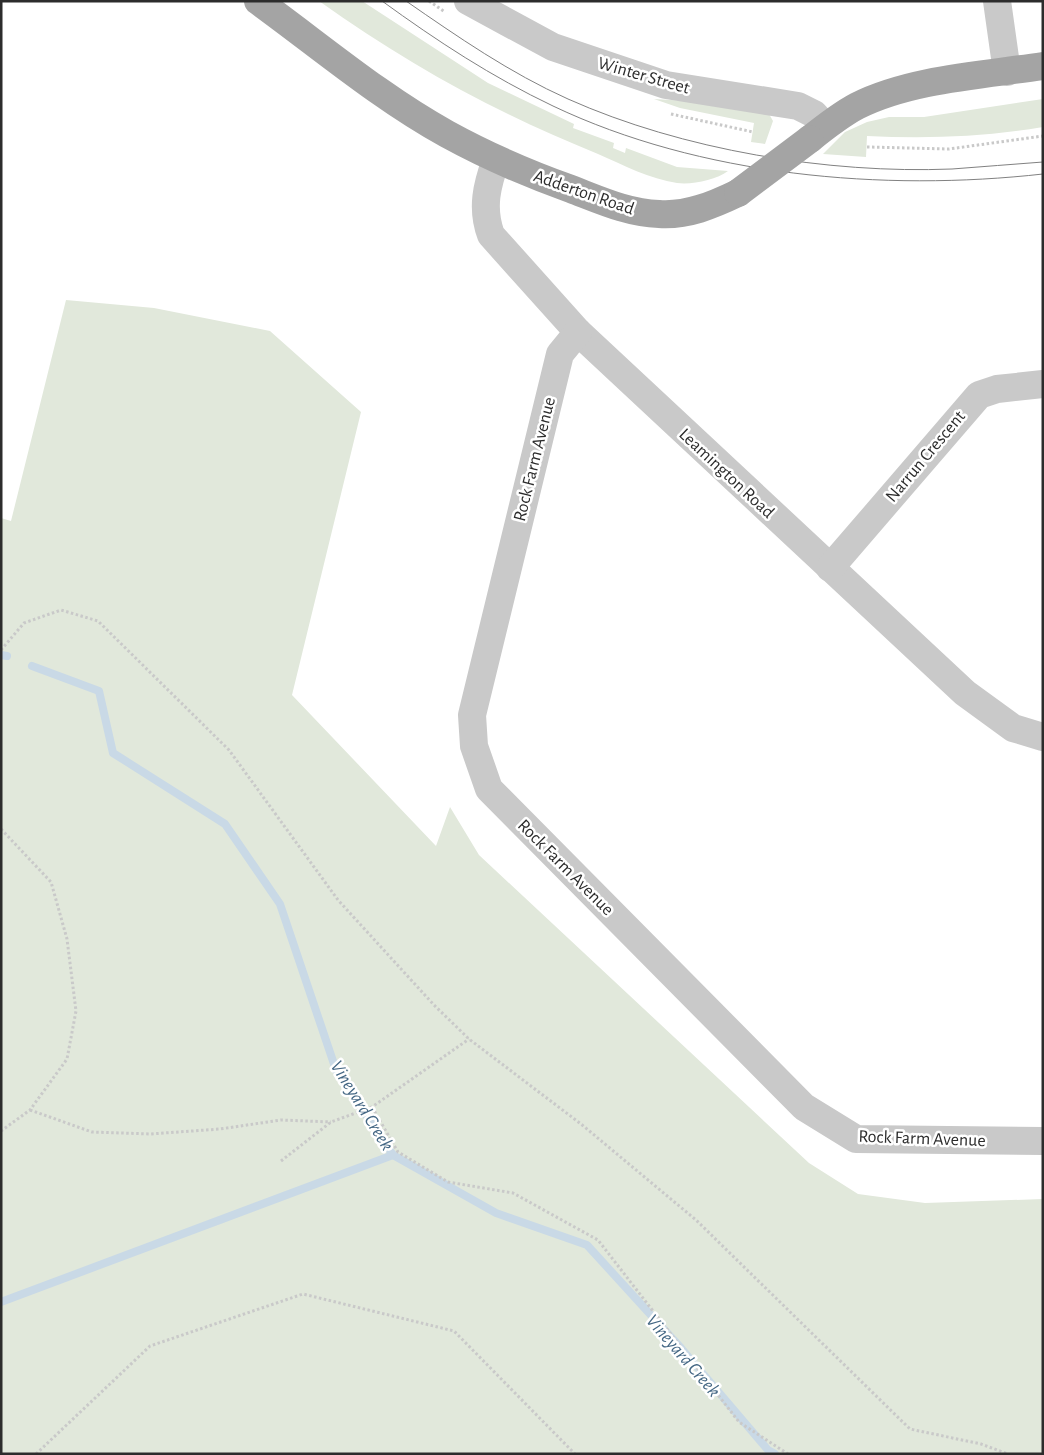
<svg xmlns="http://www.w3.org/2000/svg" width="1044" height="1455" viewBox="0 0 1044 1455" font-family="'Alegreya Sans',sans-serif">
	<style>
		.green { fill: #e1e8db }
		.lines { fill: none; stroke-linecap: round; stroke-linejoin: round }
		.stream { stroke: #c9d9e6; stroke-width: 8 }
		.path { stroke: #c9c9c9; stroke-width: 3; stroke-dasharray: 2.5 2.5; stroke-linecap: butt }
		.minor { stroke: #c9c9c9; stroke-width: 28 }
		.major { stroke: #a4a4a4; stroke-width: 28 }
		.tram { stroke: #818181; stroke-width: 1 }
		.major-bridge { stroke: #a4a4a4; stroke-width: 28 }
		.labels { text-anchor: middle; stroke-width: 5; stroke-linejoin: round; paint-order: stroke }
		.street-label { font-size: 18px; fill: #2c2c2c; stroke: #fff }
		.water-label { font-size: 19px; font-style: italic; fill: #446784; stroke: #fff }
	</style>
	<rect width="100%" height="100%" fill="#fff"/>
	<!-- green -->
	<g class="green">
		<path d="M319,1H362L488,83L574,124L573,128L614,143L613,148L625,153L626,148L677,167L728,171C716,180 692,185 677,183C650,179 623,165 598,154C496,113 409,65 319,1Z"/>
		<polygon points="654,99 688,101 769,114 773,121 765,144 751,142 754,123 680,108"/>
		<path d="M1043,99V127C984,137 927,139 867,136L866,157L823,154L845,132L867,122L889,117H924Z"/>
		<polygon points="66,300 154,308 270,331 361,412 292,695 436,846 450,807 479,855 809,1163 858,1194 925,1203 1043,1199 1043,1454 1,1454 1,518 11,521"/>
	</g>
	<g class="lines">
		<!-- stream -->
		<g class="stream">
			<polyline points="1,655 7,656"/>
			<polyline points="32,666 99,691 113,753 225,824 280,904 336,1070 393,1155 496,1213 587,1245 681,1348 768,1450 775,1454"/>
			<polyline points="1,1302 393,1155"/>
		</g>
		<!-- path -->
		<g class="path">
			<polyline points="429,1 445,12"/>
			<polyline points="671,114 753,132"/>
			<polyline points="867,147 949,149 1043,136"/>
			<polyline points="1,650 24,623 61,610 98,621 229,750 338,900 434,1005 469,1039 581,1124 696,1220 910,1429 981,1444 1008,1454"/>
			<polyline points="1,829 51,882 67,939 76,1011 67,1059 30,1110 1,1131"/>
			<polyline points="372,1107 398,1152 448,1182 513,1193 598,1240 739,1422 788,1454"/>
			<polyline points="30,1110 92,1132 150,1134 220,1129 281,1120 331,1122"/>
			<polyline points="281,1161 331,1122 372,1107 469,1039"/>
			<polyline points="36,1454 150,1346 303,1294 454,1331 575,1454"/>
		</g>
		<!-- minor -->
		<g class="minor">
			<polyline points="468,1 553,47 666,85 798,106 814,114 825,126"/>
			<polyline points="997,1 1007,72"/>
			<path d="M496,160C487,185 481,208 491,235L578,332L965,693L1013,728L1043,737"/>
			<polyline points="578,332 560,354 472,715 474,746 489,789 804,1107 856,1139 1043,1141"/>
			<polyline points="830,568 979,395 997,389 1043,384"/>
		</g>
		<!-- major -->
		<g class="major">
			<path d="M258,1C320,46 380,97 447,134C487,156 529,174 571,189C600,200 628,213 659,214C687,216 713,205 738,193"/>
			<path d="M810,139C825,127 840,115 857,106C910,79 984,75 1043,66"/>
		</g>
		<!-- tram -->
		<g class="tram">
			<path d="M382,1C437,41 492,77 553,106C700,176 883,192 1043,174"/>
			<path d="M406,1C458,37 510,73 568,99C682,150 828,174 952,169C982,167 1013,164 1043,162"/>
		</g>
		<!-- major-bridge -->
		<polyline class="major-bridge" points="738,193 810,139"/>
	</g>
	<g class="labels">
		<!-- street labels -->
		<g class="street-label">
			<text transform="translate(644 75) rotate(16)" y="6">Winter Street</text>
			<text transform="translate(584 192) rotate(19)" y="6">Adderton Road</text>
			<text transform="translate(925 456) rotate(-50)" y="6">Narrun Crescent</text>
			<text transform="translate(534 459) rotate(-76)" y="6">Rock Farm Avenue</text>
			<text transform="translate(727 473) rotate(43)" y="6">Leamington Road</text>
			<text transform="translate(566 867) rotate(45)" y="6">Rock Farm Avenue</text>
			<text transform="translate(922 1138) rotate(2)" y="6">Rock Farm Avenue</text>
		</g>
		<!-- water labels -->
		<g class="water-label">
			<text transform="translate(363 1105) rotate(58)" y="7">Vineyard Creek</text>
			<text transform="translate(684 1355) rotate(49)" y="7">Vineyard Creek</text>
		</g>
	</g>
	<!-- border -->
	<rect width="1044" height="1455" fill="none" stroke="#2c2c2c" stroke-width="5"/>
</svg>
